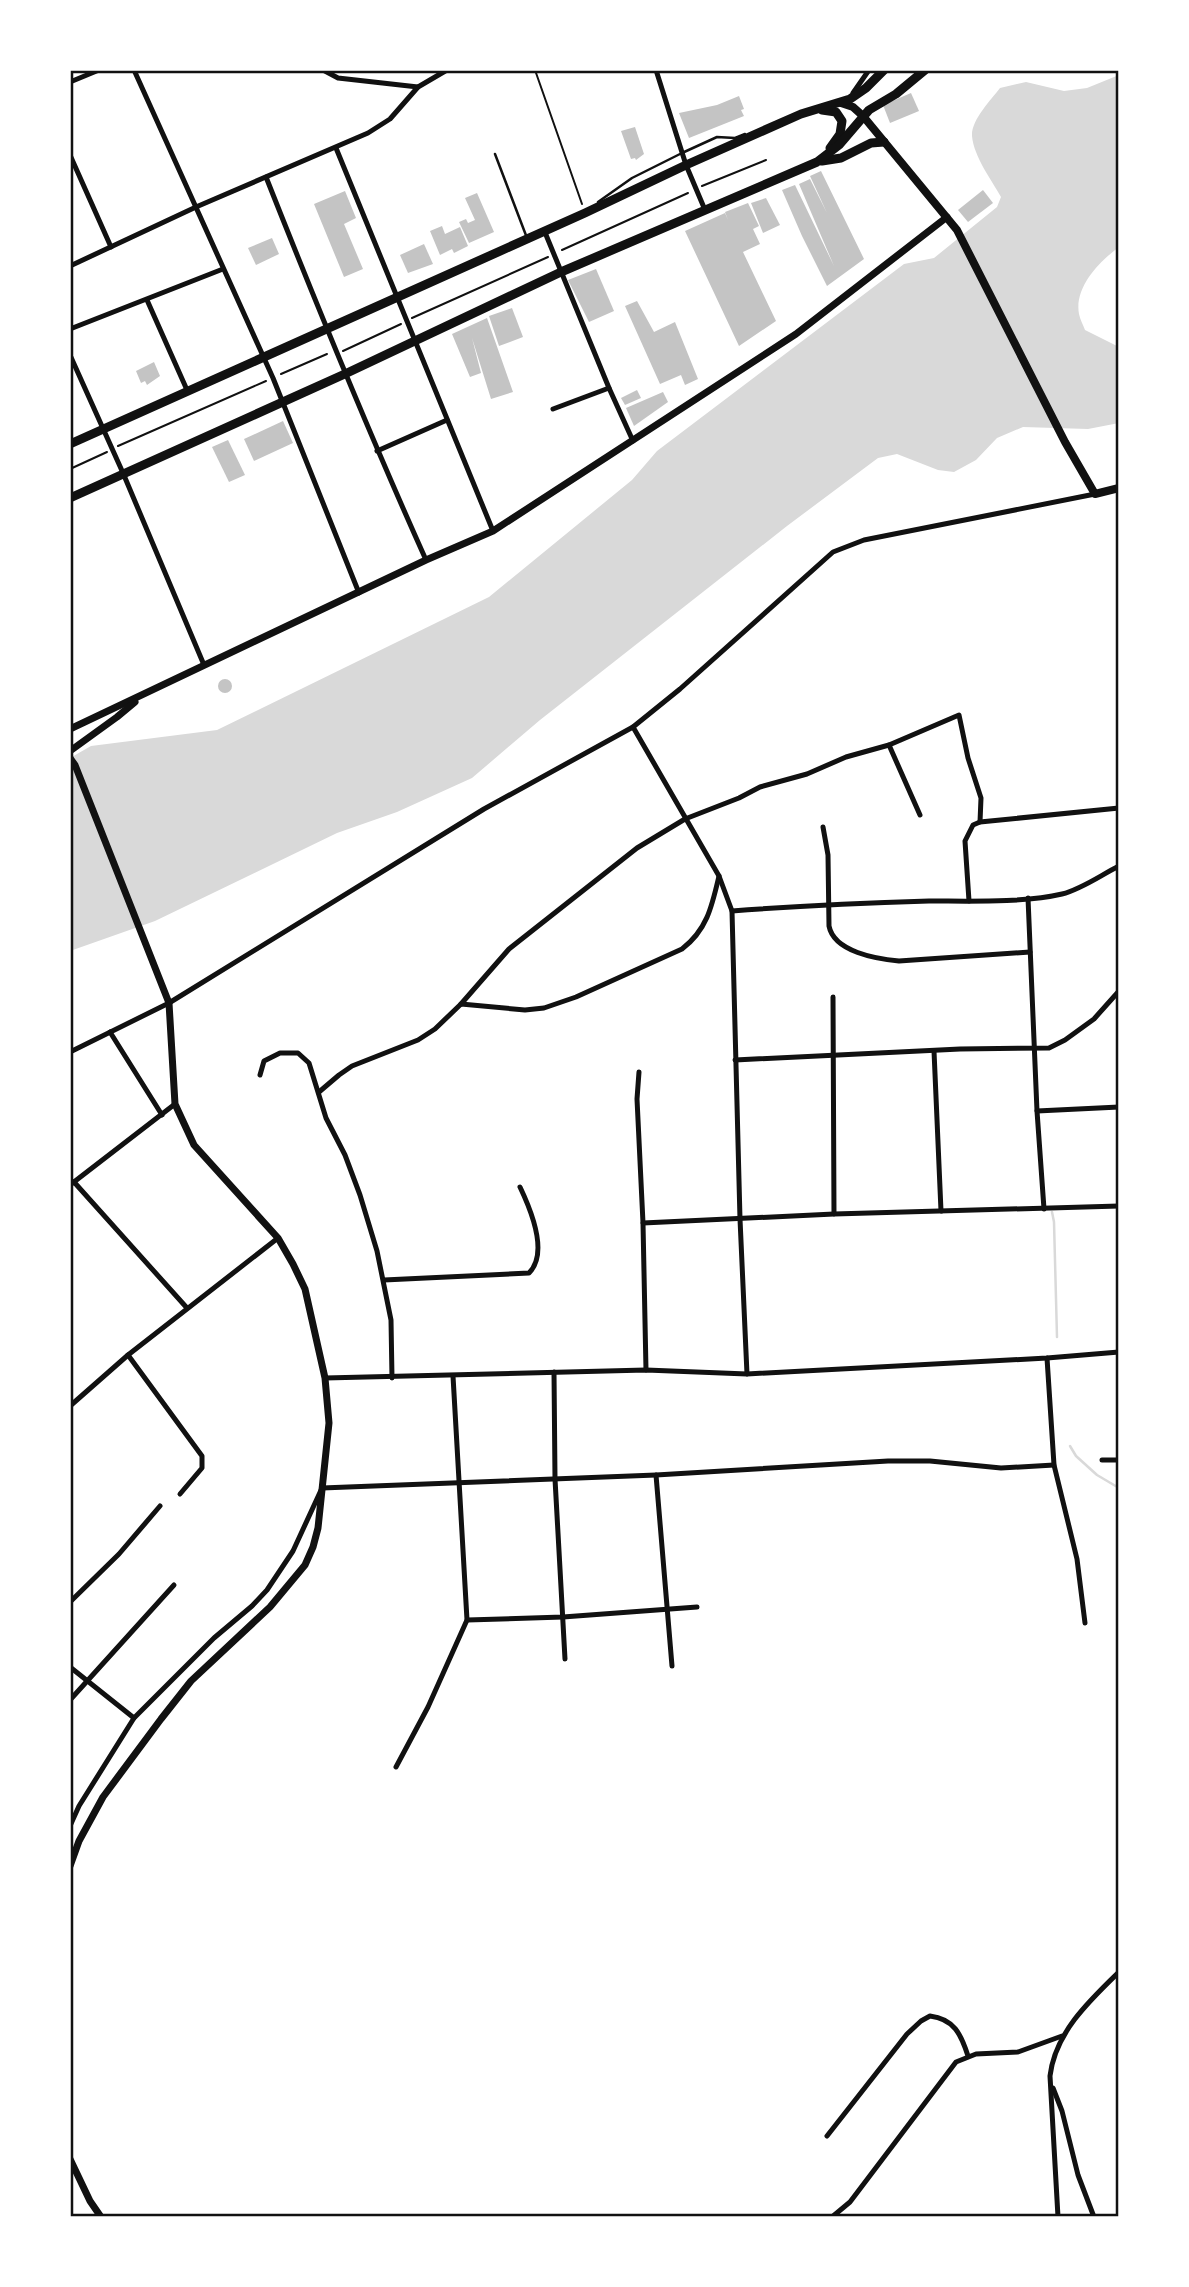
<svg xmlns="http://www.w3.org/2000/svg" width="1189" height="2287" viewBox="0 0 1189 2287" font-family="'Source Sans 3',sans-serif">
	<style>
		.water { fill: #d9d9d9 }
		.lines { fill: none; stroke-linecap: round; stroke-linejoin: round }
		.stream { stroke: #d9d9d9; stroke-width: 2.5 }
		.building { fill: #c4c4c4 }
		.path { stroke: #111; stroke-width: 2 }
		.service { stroke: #111; stroke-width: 2.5 }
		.minor { stroke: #111; stroke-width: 5 }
		.tertiary { stroke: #111; stroke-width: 7 }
		.secondary { stroke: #111; stroke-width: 8 }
		.trunk { stroke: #111; stroke-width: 9 }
		.neatline { fill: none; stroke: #111; stroke-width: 2.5 }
	</style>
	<rect width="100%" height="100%" fill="#fff"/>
	<!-- water -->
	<path class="water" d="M1119,75V247C1100,261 1074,287 1079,314C1080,319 1083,325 1085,330L1119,347V423L1088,429L1023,427L997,438L976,460L954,472L938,470L897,454L878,458L787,526L540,720L472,778L397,812L337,833L155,921L70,951V758L91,746L217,730L489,597L632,480L657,451L904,264L934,258L997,207L1001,197C991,179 974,157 972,136C971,120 991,100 1000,88L1026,82L1064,91L1087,88Z"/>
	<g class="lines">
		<!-- stream -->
		<g class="stream">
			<polyline points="1052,1212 1054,1222 1057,1337"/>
			<polyline points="1070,1446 1076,1456 1097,1475 1119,1488"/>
		</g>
	</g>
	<!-- building -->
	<g class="building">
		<polygon points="911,93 919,111 890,123 883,105"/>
		<polygon points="739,96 744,109 741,110 744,116 689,138 679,113 717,105"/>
		<polygon points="635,127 644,154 636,160 635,158 631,159 621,131"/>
		<polygon points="821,171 864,259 827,286 802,236 782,190 795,185 834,266 799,184 810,179 827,213 810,176"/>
		<polygon points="983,190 993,203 968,222 958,210"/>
		<polygon points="345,191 356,218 344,224 363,269 344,277 314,204"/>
		<polygon points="477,193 494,232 469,243 459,222 466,219 468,223 475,220 465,198"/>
		<polygon points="766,198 780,225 763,233 751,203"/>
		<polygon points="748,203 759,226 753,229 760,244 743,252 776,321 739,346 685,231 725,213 728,220 725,212"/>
		<polygon points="442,226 445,234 460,227 468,246 454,253 452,249 440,255 430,231"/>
		<polygon points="272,238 279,254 256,265 248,248"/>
		<polygon points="424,244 433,264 408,273 400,255"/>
		<polygon points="596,269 614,311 589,322 568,280"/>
		<polygon points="637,301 654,332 675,322 698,379 685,385 681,375 660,384 625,306"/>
		<polygon points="512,308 523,337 499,346 489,316"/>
		<polygon points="487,318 513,392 491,399 472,338 481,373 470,377 452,334"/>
		<polygon points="154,362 160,376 147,385 145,381 141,383 136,371"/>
		<polygon points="637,390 641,398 625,405 621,398"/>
		<polygon points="663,392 668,402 634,426 626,408"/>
		<polygon points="283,421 293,443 254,461 244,439"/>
		<polygon points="228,440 245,475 229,482 212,447"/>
		<circle cx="225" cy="686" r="7"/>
	</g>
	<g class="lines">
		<!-- path -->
		<g class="path">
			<polyline points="535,70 582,204"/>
			<polyline points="702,186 766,160"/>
			<polyline points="562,250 688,193"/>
			<polyline points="412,318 548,257"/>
			<polyline points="343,351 401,324"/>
			<polyline points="281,374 327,354"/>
			<polyline points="118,446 266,381"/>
			<polyline points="70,469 107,452"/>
		</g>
		<!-- service -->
		<g class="service">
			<polyline points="495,154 527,238"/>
			<polyline points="598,202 632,178 682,153 717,137 735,138 745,134"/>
		</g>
		<!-- minor -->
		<g class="minor">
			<polyline points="134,70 273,378 359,593"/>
			<polyline points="323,70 338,78 418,87"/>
			<polyline points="656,70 686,165 705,210"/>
			<polyline points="70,82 99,70"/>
			<polyline points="853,93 869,70"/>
			<polyline points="336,148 493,531"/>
			<polyline points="70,155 111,247"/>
			<path d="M266,177C317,306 369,433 426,560"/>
			<polyline points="544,230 609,388 633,441"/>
			<polyline points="70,266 196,207 368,133 390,119 418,87 447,70"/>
			<polyline points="147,300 187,390"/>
			<polyline points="70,329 223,269"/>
			<polyline points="70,355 123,473 204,665"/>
			<polyline points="553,409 609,388"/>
			<polyline points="377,451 447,420"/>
			<polyline points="633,727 719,876 732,911 740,1219 747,1374"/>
			<polyline points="889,745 920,815"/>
			<path d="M823,827L828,855L829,926C834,952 877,959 899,961L1030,952"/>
			<polyline points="1028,898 1037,1111 1044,1209"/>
			<polyline points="969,901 965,841 973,825 980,822 1119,808"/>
			<path d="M732,911C798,906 863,903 929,901C970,901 1023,903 1062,894C1082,889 1101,875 1119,866"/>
			<polyline points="833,997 834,1214"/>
			<polyline points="461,1004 509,949 637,848 685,819 739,798 760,787 807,774 846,757 889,745 959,715 968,758 981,798 980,822"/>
			<polyline points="110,1032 162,1115"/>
			<polyline points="934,1051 941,1211"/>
			<polyline points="70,1052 169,1003 484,809 633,727 680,689 833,552 864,540 1095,494"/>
			<polyline points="735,1060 960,1049 1049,1048 1065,1040 1094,1019 1119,991"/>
			<polyline points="639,1072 637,1099 643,1223 646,1370"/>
			<polyline points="260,1075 264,1061 280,1053 298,1053 309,1063 326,1118 345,1155 360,1195 377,1251 391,1320 392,1378"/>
			<path d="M319,1092L339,1075L352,1066L418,1040L435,1029L461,1004L525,1010L544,1008L576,997L682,949C707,930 712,906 719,876"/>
			<polyline points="1037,1111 1119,1107"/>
			<polyline points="74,1182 187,1308"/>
			<polyline points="70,1185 175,1104"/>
			<polyline points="643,1223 834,1214 1119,1206"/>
			<path d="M384,1280L529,1273C549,1253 530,1208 520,1187"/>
			<polyline points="128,1355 202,1456 202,1468 180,1494"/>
			<polyline points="1047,1358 1054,1465 1077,1559 1085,1623"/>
			<polyline points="554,1372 555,1479 565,1659"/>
			<polyline points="325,1378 646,1370 747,1374 1047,1358 1119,1352"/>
			<polyline points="70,1406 128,1355 278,1238"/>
			<polyline points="1102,1460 1119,1460"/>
			<polyline points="656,1475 672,1666"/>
			<polyline points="70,1602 119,1554 160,1506"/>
			<polyline points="467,1620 563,1617 697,1607"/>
			<polyline points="70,1667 134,1718"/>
			<polyline points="70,1700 174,1585"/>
			<polyline points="396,1767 428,1707 467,1620 453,1376"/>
			<polyline points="70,1826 79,1806 134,1718 214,1638 252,1606 267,1590 293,1551 322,1488 656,1475 888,1461 930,1461 1001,1468 1054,1465"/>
			<polyline points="1053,2088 1062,2111 1078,2175 1094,2217"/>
			<path d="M827,2136L907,2034L921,2021L930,2016C954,2019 961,2034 968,2056"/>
			<polyline points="832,2217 850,2202 956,2062 976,2054 1018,2052 1062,2036"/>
			<path d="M1058,2217L1050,2076C1055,2033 1089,2001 1119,1972"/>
		</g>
		<!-- tertiary -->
		<g class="tertiary">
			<polyline points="70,729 426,560 493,531 796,334 947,217"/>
			<polyline points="70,751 117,717 135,702"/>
			<polyline points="70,758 75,765 169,1003 175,1104 194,1145 278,1238 293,1264 305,1289 325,1378 329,1423 318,1528 313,1547 305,1565 270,1607 191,1681 161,1719 103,1797 79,1841 70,1866"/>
			<polyline points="70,2159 90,2201 101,2217"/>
		</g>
		<!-- secondary -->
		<polyline class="secondary" points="841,103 853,107 863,116 957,230 1065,442 1095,494 1119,488"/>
		<!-- trunk -->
		<g class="trunk">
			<polyline points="822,110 836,112 842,121 840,134 830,148"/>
			<polyline points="822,161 841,158 871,143 884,142"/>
			<polyline points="70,444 585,213 686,165 801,114 850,99 866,88 884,70"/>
			<polyline points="70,498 347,373 561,272 817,162 839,145 869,110 896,94 925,70"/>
		</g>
	</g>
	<!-- border -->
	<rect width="1189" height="2287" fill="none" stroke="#ffffff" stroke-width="144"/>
	<rect x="72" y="72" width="1045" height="2143" class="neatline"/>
</svg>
